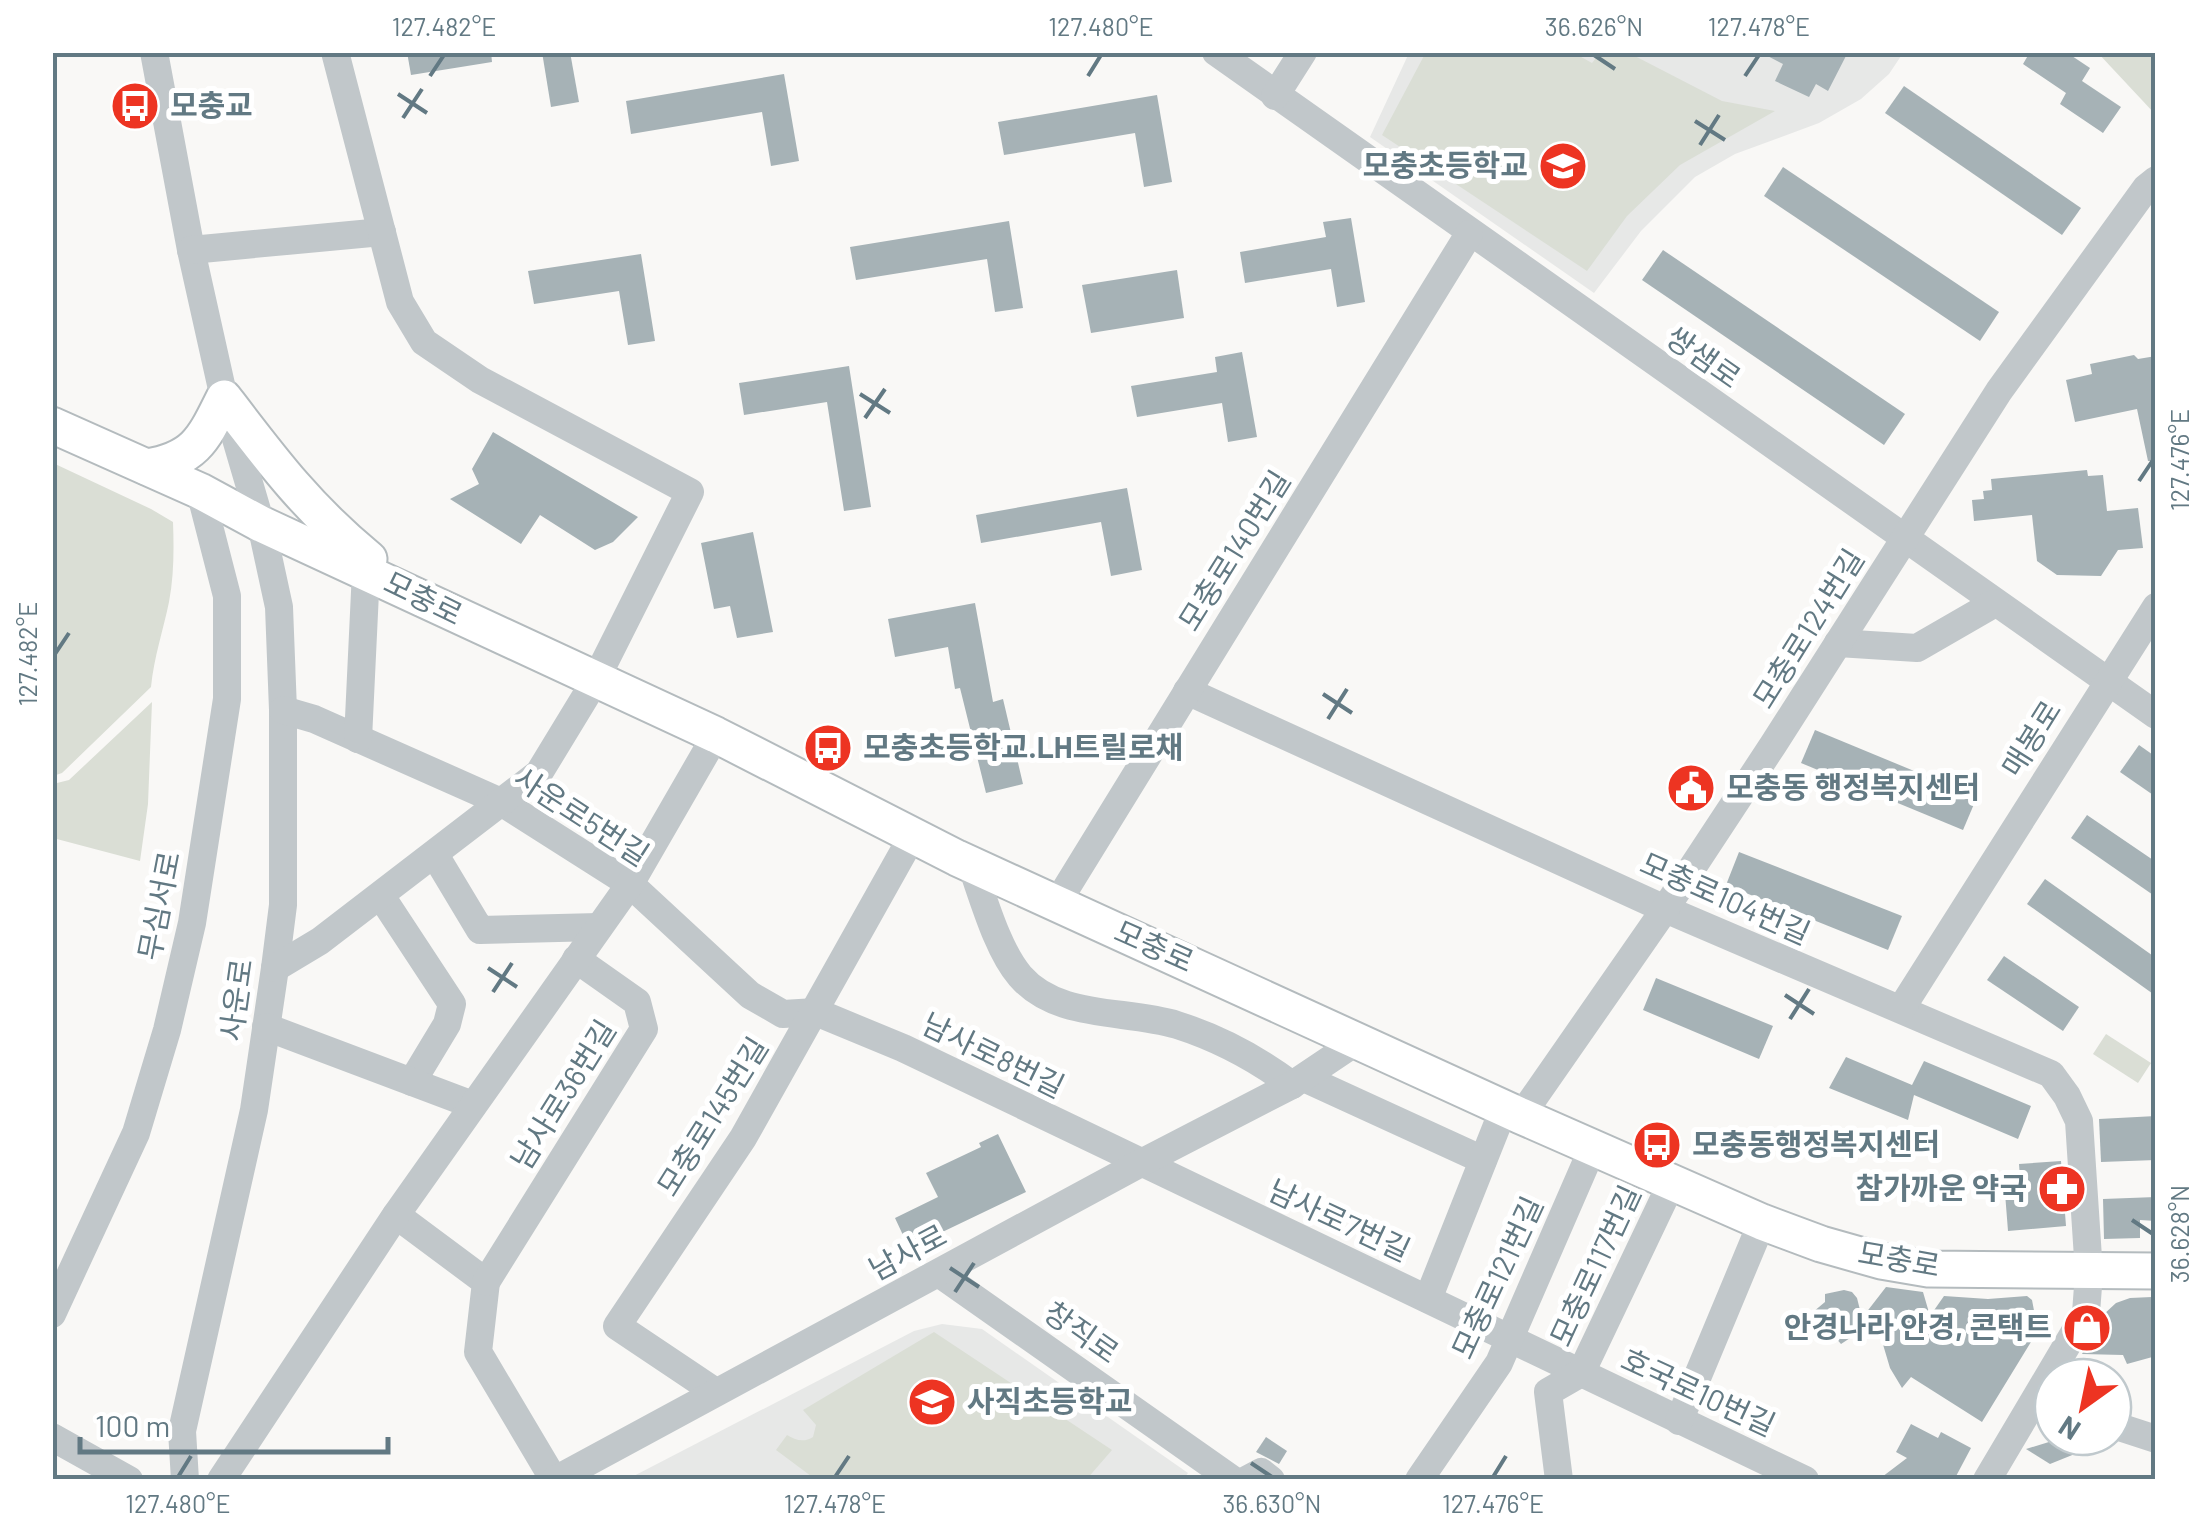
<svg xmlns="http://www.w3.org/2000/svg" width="2208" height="1532" viewBox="0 0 2208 1532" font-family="Barlow,'Noto Sans KR',sans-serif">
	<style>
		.built { fill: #e7e8e7 }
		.green { fill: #daded5 }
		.building { fill: #a6b2b6 }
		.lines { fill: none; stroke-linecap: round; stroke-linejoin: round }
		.major-casing { stroke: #b4bbbe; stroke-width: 39 }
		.minor { stroke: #c1c7ca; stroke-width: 28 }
		.major { stroke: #fff; stroke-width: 35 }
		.ticks { fill: none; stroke: #627983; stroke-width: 4 }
		.labels { text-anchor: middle; stroke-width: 10; stroke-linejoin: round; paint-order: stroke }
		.poi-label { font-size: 30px; font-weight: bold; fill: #627983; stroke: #fff; text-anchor: start }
		.street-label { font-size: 30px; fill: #627983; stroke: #fff }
		.neatline { fill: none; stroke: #627983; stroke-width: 4 }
		.ticks-label { font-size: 25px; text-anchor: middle; fill: #627983 }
	</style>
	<rect width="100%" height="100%" fill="#f9f8f6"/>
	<!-- built -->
	<g class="built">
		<polygon points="1409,53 1903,53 1889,74 1861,99 1819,123 1735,154 1695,177 1641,231 1594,293 1370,137"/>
		<polygon points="942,1324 982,1329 1188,1473 1183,1480 626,1480 914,1331"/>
	</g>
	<!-- green -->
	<g class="green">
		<polygon points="1426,52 1574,53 1592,63 1600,53 1629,53 1722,101 1775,111 1680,165 1627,216 1587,271 1382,135"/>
		<polygon points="2098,53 2155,53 2155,114"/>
		<path d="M53,463L151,509L173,522C174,549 174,576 169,602C163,631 154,657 151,687L62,773L53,776Z"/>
		<polygon points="152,702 148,804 140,861 53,838 53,784 69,780"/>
		<polygon points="2106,1034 2151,1063 2138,1083 2093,1054"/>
		<path d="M934,1332L1112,1450L1086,1480L815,1479L776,1450L787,1435C795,1440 804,1443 813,1437L816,1425L803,1410Z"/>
	</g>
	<!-- building -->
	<g class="building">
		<polygon points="407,52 491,52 492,62 411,75"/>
		<polygon points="542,52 570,52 579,102 551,107"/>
		<polygon points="1760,52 1848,52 1828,91 1816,84 1809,97 1775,81 1783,64"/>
		<polygon points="2030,52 2066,52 2090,68 2082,81 2121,107 2103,133 2060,104 2066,93 2023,64"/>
		<polygon points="784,74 799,161 771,166 762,112 631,134 626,101"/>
		<polygon points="1904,86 2081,208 2062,235 1885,113"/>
		<polygon points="1157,95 1172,182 1144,187 1135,133 1004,155 998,122"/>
		<polygon points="1783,167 1999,312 1980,341 1764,196"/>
		<polygon points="1351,218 1365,302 1337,307 1331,269 1245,283 1240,252 1326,237 1323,222"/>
		<polygon points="1009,221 1023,308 995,312 987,259 856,280 850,247"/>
		<polygon points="1663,250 1905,414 1884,445 1642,280"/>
		<polygon points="641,254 655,341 628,345 619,291 534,304 528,271"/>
		<polygon points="1177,270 1184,318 1091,333 1082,285"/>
		<polygon points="1242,352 1257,437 1228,442 1222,403 1137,417 1131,386 1217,372 1215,357"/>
		<polygon points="2134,355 2138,359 2156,356 2156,461 2148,461 2137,409 2075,422 2066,380 2092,374 2090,364"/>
		<polygon points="849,366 871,507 844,511 827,402 744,415 739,383"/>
		<polygon points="493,432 638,517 613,542 595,550 540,515 521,544 450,499 479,484 472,469"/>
		<polygon points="2087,470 2088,476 2103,475 2107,511 2138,508 2143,548 2118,550 2101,576 2057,575 2037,561 2032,515 1974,521 1972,500 1984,499 1983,491 1992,490 1991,479"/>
		<polygon points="1127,488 1142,570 1111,576 1101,522 981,543 976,515"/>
		<polygon points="753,532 773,632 737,638 730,606 714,609 701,543"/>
		<polygon points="975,603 993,702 1003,699 1023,784 986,793 960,688 955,689 948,647 895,657 888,619"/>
		<polygon points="1815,730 1977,797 1963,830 1801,763"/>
		<polygon points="2139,745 2156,757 2156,797 2120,772"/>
		<polygon points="2087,815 2156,862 2156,897 2071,838"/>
		<polygon points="1739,852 1902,916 1888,950 1726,885"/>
		<polygon points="2045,879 2156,958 2156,996 2027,904"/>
		<polygon points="2004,956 2079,1007 2063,1031 1987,980"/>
		<polygon points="1656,978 1773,1026 1759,1059 1643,1010"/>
		<polygon points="1846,1057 1912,1085 1924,1061 2031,1106 2018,1139 1914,1095 1908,1120 1829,1088"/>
		<polygon points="2156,1116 2156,1160 2101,1162 2099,1119"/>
		<polygon points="998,1134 1026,1192 909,1248 895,1218 938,1197 926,1173 981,1147 979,1143"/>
		<polygon points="2061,1161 2066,1226 2008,1231 2005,1193 2021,1192 2019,1164"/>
		<polygon points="2156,1197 2156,1221 2140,1220 2140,1238 2104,1239 2103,1199"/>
		<polygon points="1886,1287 1923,1292 1930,1316 1944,1296 1988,1299 2027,1296 2032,1300 2036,1321 2042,1324 1982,1422 1911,1377 1902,1388 1890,1368 1876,1321 1841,1344 1813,1312 1825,1302 1825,1294 1844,1290 1852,1292 1857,1298 1862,1318"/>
		<polygon points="2152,1297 2156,1304 2156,1356 2127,1364 2123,1355 2082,1354 2103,1315 2116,1303 2130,1298"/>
		<polygon points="1911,1424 1938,1438 1941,1432 1971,1448 1954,1480 1878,1480 1907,1458 1896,1452"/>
		<polygon points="1266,1437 1287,1451 1279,1464 1256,1452"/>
		<polygon points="2065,1437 2100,1437 2107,1441 2050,1464 2026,1449"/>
	</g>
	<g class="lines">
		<!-- major casing -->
		<g class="major-casing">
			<g id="major">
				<polyline points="52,425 200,491 261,524 716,735 957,858 1521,1116 1762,1222 1821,1244 1881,1261 1928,1269 2156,1271"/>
				<path d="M147,467C196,459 204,438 224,398C272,461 307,508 369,559"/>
			</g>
		</g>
		<!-- minor -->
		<g class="minor">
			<polyline points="154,52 191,250 224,398 261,524 279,607 283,710 283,905 275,968 254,1110 182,1431 185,1480"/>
			<polyline points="1216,52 2156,715"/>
			<polyline points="1275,96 1303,52"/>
			<polyline points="191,250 382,232"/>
			<polyline points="1838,643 1917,648 1995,603"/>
			<polyline points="1187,691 1665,909 2051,1074 2067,1096 2079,1121 2089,1273 2086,1313 1987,1480"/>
			<polyline points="283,710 314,719 501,802 630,884 750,995 783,1014 816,1012 903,1048 1805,1480"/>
			<polyline points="358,739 366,571"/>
			<polyline points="435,855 480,930 599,927"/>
			<path d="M971,864C983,897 997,949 1020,976C1058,1020 1126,1009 1177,1025C1221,1039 1256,1058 1292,1085"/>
			<polyline points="381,896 452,1004 447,1024 412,1082"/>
			<polyline points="1057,903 1469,234"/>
			<polyline points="275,968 320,941 539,773 595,681 690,492 480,380 424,342 400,302 335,52"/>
			<polyline points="1901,1009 2156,607"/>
			<polyline points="266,1027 473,1105"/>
			<polyline points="1304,1078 1483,1160"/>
			<polyline points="1521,1116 1665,909 1773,745 1999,391 2146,188 2156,180"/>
			<polyline points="396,1215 486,1282 478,1352 554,1480"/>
			<polyline points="940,1274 1233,1480"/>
			<polyline points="486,1282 644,1029 637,1002 576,959"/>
			<polyline points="1428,1299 1504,1108"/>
			<polyline points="52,1314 136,1133 167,1030 192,923 227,699 227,596 200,491"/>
			<polyline points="714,1391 617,1326 743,1138 913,835"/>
			<polyline points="1679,1421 1762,1222"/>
			<polyline points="2113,1425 2156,1439"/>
			<polyline points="52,1437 129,1480"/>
			<polyline points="221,1480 396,1215 630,884 716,735"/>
			<polyline points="555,1480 1141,1163 1292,1085 1359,1040"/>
			<polyline points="1246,1480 1261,1472 1271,1480"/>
			<polyline points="1419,1480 1499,1363 1593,1147"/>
			<polyline points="1559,1480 1548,1392 1581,1373 1672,1182"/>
		</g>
		<!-- major -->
		<use href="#major" class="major"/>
	</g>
	<!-- ticks -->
	<path class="ticks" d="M1594,55L1615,69M430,76L444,55M1088,76L1101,55M1745,76L1759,55M398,94L427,113M403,118L422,89M1695,121L1725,140M1700,145L1719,115M860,394L890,413M865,418L885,389M2139,481L2153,460M55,654L69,633M1323,694L1352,713M1328,719L1347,689M488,968L517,987M493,992L512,963M1785,995L1814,1014M1790,1019L1809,989M2132,1220L2153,1234M950,1268L979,1287M955,1292L974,1263M1251,1463L1272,1477M178,1477L191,1456M835,1477L849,1456M1493,1477L1506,1456"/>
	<!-- icons -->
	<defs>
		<g id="bus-disc" transform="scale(2.5)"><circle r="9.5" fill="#ed3422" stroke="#fff"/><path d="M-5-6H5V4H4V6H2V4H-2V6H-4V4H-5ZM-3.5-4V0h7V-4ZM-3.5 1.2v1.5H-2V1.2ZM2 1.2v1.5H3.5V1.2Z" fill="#fff"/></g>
		<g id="school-disc" transform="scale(2.5)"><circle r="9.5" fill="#ed3422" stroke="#fff"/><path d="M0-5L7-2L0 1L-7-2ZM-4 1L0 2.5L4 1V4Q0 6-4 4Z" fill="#fff"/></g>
		<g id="civic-disc" transform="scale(2.5)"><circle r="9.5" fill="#ed3422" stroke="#fff"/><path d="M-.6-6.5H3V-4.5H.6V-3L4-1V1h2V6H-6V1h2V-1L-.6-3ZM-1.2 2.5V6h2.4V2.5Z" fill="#fff"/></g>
		<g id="pharmacy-disc" transform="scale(2.5)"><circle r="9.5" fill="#ed3422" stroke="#fff"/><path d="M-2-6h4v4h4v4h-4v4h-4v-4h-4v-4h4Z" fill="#fff"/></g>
		<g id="shop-disc" transform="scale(2.5)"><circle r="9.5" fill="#ed3422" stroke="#fff"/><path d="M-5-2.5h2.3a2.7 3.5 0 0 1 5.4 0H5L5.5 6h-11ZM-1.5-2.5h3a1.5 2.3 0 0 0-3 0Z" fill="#fff"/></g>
	</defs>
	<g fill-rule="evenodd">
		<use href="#bus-disc" x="135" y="106"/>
		<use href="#school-disc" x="1563" y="166"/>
		<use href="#bus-disc" x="828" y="748"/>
		<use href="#civic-disc" x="1691" y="788"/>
		<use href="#bus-disc" x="1657" y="1145"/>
		<use href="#pharmacy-disc" x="2062" y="1189"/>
		<use href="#shop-disc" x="2087" y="1328"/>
		<use href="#school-disc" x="932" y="1402"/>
	</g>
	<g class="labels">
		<!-- poi labels -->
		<g class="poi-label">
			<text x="170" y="116">모충교</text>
			<text x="1528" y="176" text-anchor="end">모충초등학교</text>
			<text x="863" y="758">모충초등학교.LH트릴로채</text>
			<text x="1726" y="798">모충동 행정복지센터</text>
			<text x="1692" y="1155">모충동행정복지센터</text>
			<text x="2027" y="1199" text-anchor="end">참가까운 약국</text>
			<text x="2052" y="1338" text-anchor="end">안경나라 안경, 콘택트</text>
			<text x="967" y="1412">사직초등학교</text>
		</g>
		<!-- street labels -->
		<g class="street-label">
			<text transform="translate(1703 358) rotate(35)" y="10">쌍샘로</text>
			<text transform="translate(1235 551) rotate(-58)" y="10">모충로140번길</text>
			<text transform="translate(423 599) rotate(26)" y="10">모충로</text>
			<text transform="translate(1809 629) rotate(-58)" y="10">모충로124번길</text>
			<text transform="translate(2032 739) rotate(-58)" y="10">매봉로</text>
			<text transform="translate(581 817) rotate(33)" y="10">사운로5번길</text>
			<text transform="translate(1725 899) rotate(24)" y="10">모충로104번길</text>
			<text transform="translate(160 906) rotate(-79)" y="10">무심서로</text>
			<text transform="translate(1154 947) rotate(24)" y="10">모충로</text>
			<text transform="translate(237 1000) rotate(-82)" y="10">사운로</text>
			<text transform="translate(993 1056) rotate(26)" y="10">남사로8번길</text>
			<text transform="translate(564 1095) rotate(-58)" y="10">남사로36번길</text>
			<text transform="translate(713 1117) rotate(-58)" y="10">모충로145번길</text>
			<text transform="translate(1339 1221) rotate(25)" y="10">남사로7번길</text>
			<text transform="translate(908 1253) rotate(-28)" y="10">남사로</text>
			<text transform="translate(1899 1260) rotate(10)" y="10">모충로</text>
			<text transform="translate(1596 1266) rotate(-65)" y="10">모충로117번길</text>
			<text transform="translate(1498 1278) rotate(-65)" y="10">모충로121번길</text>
			<text transform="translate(1081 1333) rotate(35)" y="10">창직로</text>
			<text transform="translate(1698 1393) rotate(25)" y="10">호국로10번길</text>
		</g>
	</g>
	<!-- border -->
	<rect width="2208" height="1532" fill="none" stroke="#ffffff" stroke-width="110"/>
	<!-- north arrow -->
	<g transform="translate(2083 1407) rotate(213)"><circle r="48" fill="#ffffff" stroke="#c0c9cd" stroke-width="2.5"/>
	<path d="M0-8L18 38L0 25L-18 38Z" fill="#ed3422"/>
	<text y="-15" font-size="28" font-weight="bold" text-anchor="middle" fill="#627983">N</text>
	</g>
	<!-- scale -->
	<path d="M80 1437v15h308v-15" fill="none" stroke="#627983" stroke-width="5"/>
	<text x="95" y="1437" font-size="30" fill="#627983" stroke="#ffffff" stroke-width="8" paint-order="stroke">100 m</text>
	<rect x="55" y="55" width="2098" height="1422" class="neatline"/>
	<g class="ticks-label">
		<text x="444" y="36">127.482°E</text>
		<text x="1101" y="36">127.480°E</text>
		<text x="1594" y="36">36.626°N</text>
		<text x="1759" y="36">127.478°E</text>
		<text transform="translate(2180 460) rotate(-90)" y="9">127.476°E</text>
		<text transform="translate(28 654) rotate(-90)" y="9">127.482°E</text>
		<text transform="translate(2180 1234) rotate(-90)" y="9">36.628°N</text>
		<text x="178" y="1513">127.480°E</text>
		<text x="835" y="1513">127.478°E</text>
		<text x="1272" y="1513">36.630°N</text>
		<text x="1493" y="1513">127.476°E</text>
	</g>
</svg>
